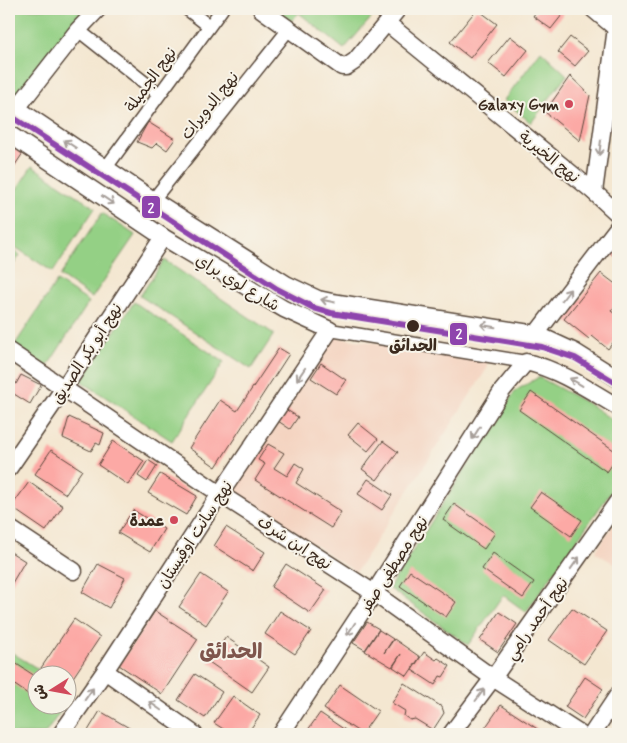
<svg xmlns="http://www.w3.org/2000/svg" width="627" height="743" viewBox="0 0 627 743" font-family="Mynerve,'Playpen Sans Arabic',sans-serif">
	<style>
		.built { fill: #f4d3c0 }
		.green { fill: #94d085; stroke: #687d52 }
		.building { fill: #fca9a5 }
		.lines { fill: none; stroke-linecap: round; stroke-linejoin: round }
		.pedestrian-casing { stroke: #574639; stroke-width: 15 }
		.minor-casing { stroke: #574639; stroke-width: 19 }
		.pedestrian { stroke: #fff; stroke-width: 12 }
		.minor { stroke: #fff; stroke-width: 16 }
		.rail-1-casing { stroke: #f7f3e8; stroke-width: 10 }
		.rail-1 { stroke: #8e44ad; stroke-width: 6 }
		.oneway { stroke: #a79f9a }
		.poi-dot { fill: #d1495b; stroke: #f7f3e8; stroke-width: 2 }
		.stop-dot { fill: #3b2a1e; stroke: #f7f3e8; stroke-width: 2 }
		.labels { text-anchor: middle; stroke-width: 4; stroke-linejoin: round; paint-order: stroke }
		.street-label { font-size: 16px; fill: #3b2a1e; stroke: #f7f3e8 }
		.poi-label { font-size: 16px; font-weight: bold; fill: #3b2a1e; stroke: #f7f3e8; text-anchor: end }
		.stop-label { font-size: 16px; font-weight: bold; fill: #3b2a1e; stroke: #f7f3e8 }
		.district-label { font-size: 21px; font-weight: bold; fill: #7f564d; stroke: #f7f3e8 }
		.line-badge { stroke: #f7f3e8; stroke-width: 2 }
		.badge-label { font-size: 14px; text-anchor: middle; font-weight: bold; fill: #fff }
	</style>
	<rect width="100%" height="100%" fill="#f7f3e8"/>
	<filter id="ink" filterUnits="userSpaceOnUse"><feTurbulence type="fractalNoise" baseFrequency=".02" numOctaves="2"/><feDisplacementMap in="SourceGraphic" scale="10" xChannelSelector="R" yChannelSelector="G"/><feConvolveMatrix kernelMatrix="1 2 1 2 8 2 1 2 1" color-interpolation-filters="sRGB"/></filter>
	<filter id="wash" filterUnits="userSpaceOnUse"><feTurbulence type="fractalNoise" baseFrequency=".0096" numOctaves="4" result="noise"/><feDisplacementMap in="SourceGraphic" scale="20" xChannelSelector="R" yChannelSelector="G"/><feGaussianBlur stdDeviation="1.12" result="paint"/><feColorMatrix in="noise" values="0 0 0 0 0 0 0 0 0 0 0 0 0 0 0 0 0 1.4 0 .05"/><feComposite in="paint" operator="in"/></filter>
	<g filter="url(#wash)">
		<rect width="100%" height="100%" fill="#f4e7d1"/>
		<!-- built -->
		<g class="built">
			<polygon points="332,337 486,358 488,367 356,572 232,491"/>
			<polygon points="618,518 618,566 595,552"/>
		</g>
		<!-- green -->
		<g class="green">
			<polygon points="9,9 89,9 16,95 9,90"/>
			<polygon points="269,9 379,9 344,49 299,13 289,23"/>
			<polygon points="541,51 567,75 531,123 504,100"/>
			<polygon points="32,166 95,208 53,272 9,243 9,201"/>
			<polygon points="102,213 135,235 92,298 60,276"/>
			<polygon points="9,248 20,255 9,272"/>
			<polygon points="164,260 274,334 251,369 140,296"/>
			<polygon points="57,281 89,302 47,367 14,346"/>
			<polygon points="134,302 224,362 172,441 81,381"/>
			<polygon points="539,377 592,406 618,424 618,482 526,612 503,595 468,645 389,588 515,391"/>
			<polygon points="9,651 48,675 38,676 38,706 64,706 45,734 9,734"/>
		</g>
		<g id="blocks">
			<!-- building -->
			<g class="building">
				<polygon points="477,9 497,24 470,58 450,42"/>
				<polygon points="538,9 564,9 566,10 551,29 533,16"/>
				<polygon points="510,36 528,50 506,77 488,63"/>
				<polygon points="570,37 588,51 575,66 558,52"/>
				<polygon points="570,76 590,95 580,141 545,112"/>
				<polygon points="148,122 175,139 167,150 157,143 152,148 137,142"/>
				<polygon points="9,144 23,153 9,174"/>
				<polygon points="618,246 618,260 612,254"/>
				<polygon points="601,273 618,286 618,302 611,311 618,316 618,336 608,349 592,336 589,339 564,319"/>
				<polygon points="279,348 289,354 216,467 189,448 220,400 237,411"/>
				<polygon points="321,363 346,380 336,394 311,378"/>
				<polygon points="21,375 41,385 30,404 14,394 9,402 9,379 16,384"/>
				<polygon points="531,392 618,453 618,456 607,472 519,410"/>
				<polygon points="285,409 298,417 290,429 278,421"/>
				<polygon points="69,417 104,433 100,445 96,443 91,451 63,438"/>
				<polygon points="358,423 378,439 368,451 348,435"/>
				<polygon points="113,441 144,461 128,485 98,465"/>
				<polygon points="383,441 398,452 377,480 362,469"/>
				<polygon points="268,444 284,453 274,468 287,476 295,463 304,469 296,483 341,512 331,528 255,480 265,464 258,460"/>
				<polygon points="51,450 82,470 66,494 35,474"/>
				<polygon points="148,460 157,466 147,482 138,476"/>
				<polygon points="160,474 197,496 186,515 148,493"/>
				<polygon points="368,479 392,495 382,510 358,494"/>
				<polygon points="29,482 63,506 46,531 11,507"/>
				<polygon points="541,492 582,520 571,536 530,507"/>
				<polygon points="454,504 495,533 484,549 443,520"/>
				<polygon points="133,510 164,529 150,552 118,533"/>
				<polygon points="226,527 265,552 253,571 214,546"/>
				<polygon points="9,551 25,561 9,588"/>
				<polygon points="493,553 534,582 523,598 482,569"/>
				<polygon points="98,564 125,578 109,608 82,592"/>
				<polygon points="286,564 326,590 310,613 271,587"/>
				<polygon points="410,571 456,602 446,617 400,586"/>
				<polygon points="201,574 228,592 206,625 179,607"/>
				<polygon points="572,608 607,631 584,664 549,640"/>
				<polygon points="155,611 198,639 162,694 119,665"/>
				<polygon points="280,611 311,631 295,654 265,634"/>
				<polygon points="499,612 517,624 498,652 480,640"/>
				<polygon points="74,619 100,637 68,685 68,676 53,676 41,668"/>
				<polygon points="367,622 379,629 365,650 353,643"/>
				<polygon points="379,630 393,639 384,653 394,639 420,657 407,676 393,667 401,654 392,667 365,651"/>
				<polygon points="226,637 269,667 252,692 209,662"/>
				<polygon points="424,652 436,660 438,658 450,666 443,677 440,676 435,685 412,670"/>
				<polygon points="9,659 38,678 38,701 9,681"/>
				<polygon points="195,674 222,692 205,718 178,700"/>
				<polygon points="585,677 603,689 583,719 565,707"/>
				<polygon points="404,683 442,707 444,713 433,730 415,719 410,720 404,716 405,711 392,703"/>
				<polygon points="340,685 378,711 362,734 324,709"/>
				<polygon points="233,696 260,715 247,734 231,734 214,723"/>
				<polygon points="501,705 545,734 481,734"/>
				<polygon points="100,711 131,729 128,734 86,734"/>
				<polygon points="320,713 351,734 305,734"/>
			</g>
		</g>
	</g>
	<g filter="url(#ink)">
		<use href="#blocks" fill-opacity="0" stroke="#574639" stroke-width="1"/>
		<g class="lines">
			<!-- pedestrian casing -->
			<g class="pedestrian-casing">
				<g id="pedestrian">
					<polyline points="187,9 209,26"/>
					<polyline points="78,30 159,94"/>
					<polyline points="105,169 222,9"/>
					<polyline points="153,200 289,29"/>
					<polyline points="330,330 526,362"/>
				</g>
			</g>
			<!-- minor casing -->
			<g class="minor-casing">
				<g id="minor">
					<polyline points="261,9 342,67 346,67 355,61 398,9"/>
					<polyline points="593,9 618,30"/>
					<polyline points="387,23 594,192 618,214"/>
					<polyline points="9,103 153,200 286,284 318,299 332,302 536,334 575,352 618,379"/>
					<polyline points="17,108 78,30 98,9"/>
					<polyline points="9,134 163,237 284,309 330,330 220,494 105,671 61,734"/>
					<polyline points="594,192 618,13"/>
					<polyline points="536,334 618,227"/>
					<polyline points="9,351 220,494 374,593 493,678 580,734"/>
					<polyline points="9,468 64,388 163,237"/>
					<polyline points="9,528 74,571"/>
					<polyline points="105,671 194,734"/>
					<path d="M281,734L374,593L502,391L526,362C560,370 589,390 618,407"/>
					<polyline points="451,734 493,678 618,501"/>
					<polyline points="592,734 618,695"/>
				</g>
			</g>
			<!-- pedestrian -->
			<use href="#pedestrian" class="pedestrian"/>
			<!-- minor -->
			<use href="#minor" class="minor"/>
			<!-- rail-1 casing -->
			<g class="rail-1-casing">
				<polyline id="rail-1" points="9,115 277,289 314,308 331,313 542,347 575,358 618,384"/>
			</g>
			<!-- rail-1 -->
			<use href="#rail-1" class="rail-1"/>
		</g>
		<!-- one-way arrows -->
		<defs><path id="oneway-shaft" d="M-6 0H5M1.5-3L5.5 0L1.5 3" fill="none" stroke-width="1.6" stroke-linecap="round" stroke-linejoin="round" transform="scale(1.25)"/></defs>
		<g class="oneway">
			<use href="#oneway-shaft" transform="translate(70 144) rotate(-146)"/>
			<use href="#oneway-shaft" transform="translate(600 148) rotate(97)"/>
			<use href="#oneway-shaft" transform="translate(108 200) rotate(34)"/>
			<use href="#oneway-shaft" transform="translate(566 295) rotate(-53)"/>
			<use href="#oneway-shaft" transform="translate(328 301) rotate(-168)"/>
			<use href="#oneway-shaft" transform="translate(488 326) rotate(-171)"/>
			<use href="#oneway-shaft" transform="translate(301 374) rotate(124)"/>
			<use href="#oneway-shaft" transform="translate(576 382) rotate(-149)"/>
			<use href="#oneway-shaft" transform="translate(476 433) rotate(122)"/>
			<use href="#oneway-shaft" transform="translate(575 563) rotate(-55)"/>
			<use href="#oneway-shaft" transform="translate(351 629) rotate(123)"/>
			<use href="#oneway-shaft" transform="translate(89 694) rotate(-55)"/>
			<use href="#oneway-shaft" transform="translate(480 695) rotate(-53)"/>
			<use href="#oneway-shaft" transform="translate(155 706) rotate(-145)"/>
		</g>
	</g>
	<!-- markers -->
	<g class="poi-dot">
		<circle cx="569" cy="104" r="5"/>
		<circle cx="174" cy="520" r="5"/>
	</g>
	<circle class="stop-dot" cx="413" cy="326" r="7"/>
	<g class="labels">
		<!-- street labels -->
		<g class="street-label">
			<text transform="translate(150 79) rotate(-54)" y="6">نهج الجميلة</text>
			<text transform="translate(209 105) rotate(-51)" y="6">نهج الدويرات</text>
			<text transform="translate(550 156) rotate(39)" y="6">نهج الخيرية</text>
			<text transform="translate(238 282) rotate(31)" y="6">شارع لوي براي</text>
			<text transform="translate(86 353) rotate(-57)" y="6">نهج أبو بكر الصديق</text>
			<text transform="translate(194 534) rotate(-57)" y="6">نهج سانت اوقيستان</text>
			<text transform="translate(295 542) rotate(33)" y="6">نهج ابن شرف</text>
			<text transform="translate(393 564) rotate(-57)" y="6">نهج مصطفى صفر</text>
			<text transform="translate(536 618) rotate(-55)" y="6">نهج أحمد رامي</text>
		</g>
		<!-- poi labels -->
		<g class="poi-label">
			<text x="559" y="110">Galaxy Gym</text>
			<text x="164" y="526">عمدة</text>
		</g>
		<!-- stop labels -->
		<g class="stop-label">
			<text x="413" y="351">الحدائق</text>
		</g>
		<!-- district labels -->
		<g class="district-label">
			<text x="231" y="658">الحدائق</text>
		</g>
	</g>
	<g class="line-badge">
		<rect x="141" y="195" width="20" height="24" rx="5" fill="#8e44ad"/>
		<rect x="449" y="322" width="19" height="24" rx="5" fill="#8e44ad"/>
	</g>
	<g class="badge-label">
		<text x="151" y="212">2</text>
		<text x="459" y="338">2</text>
	</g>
	<!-- margin -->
	<rect width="627" height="743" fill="none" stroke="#f7f3e8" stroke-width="30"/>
	<!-- north arrow -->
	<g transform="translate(52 690) rotate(259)"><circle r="24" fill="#f7f3e8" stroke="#aca397"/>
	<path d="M0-4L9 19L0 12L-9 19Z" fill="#d1495b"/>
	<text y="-8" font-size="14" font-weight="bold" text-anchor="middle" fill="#3b2a1e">ش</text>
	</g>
</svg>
